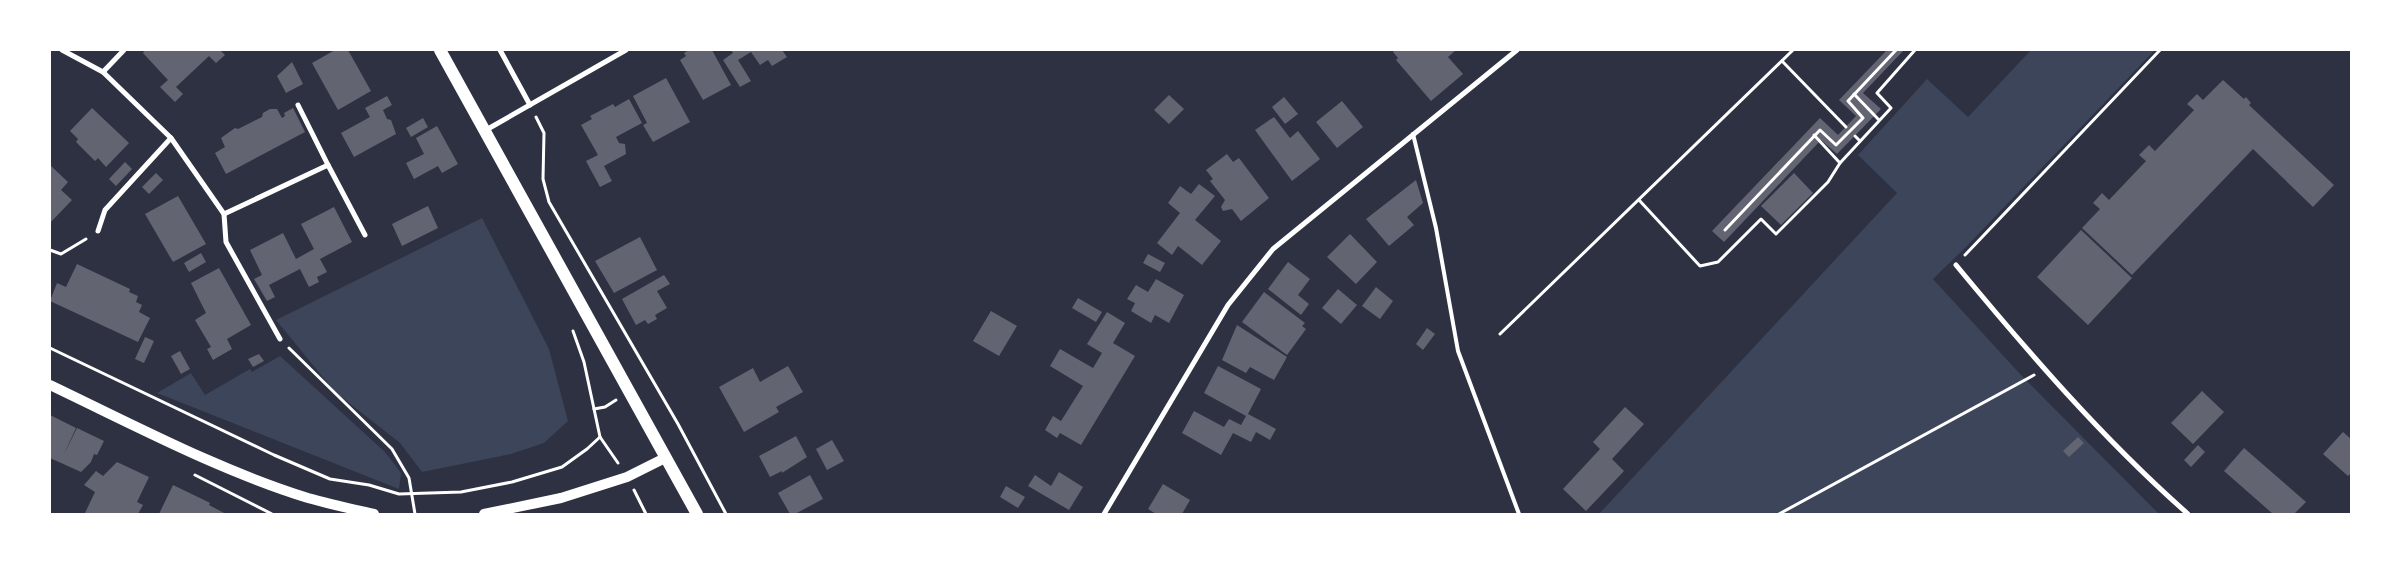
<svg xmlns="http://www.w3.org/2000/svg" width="2401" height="564" viewBox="0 0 2401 564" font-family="Manrope,sans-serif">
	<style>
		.green { fill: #3c4559 }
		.building { fill: #626471 }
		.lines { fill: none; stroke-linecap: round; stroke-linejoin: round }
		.path { stroke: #fff; stroke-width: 3 }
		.service { stroke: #fff; stroke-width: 4 }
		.minor { stroke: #fff; stroke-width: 5 }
		.secondary { stroke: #fff; stroke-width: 10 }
		.primary { stroke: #fff; stroke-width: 12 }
	</style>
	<rect width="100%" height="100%" fill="#2d3142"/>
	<!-- green -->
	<g class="green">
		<polygon points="2031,50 2155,50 1966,247 1933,279 2021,375 2159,514 1599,514 1897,193 1858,155 1927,79 1968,117"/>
		<polygon points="482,218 549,349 568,421 544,443 511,454 422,472 400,443 335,392 276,320"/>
		<polygon points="280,356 385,452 401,473 399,489 157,393 191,373 205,395 250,369 252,372"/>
	</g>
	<!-- building -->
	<g class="building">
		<polygon points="145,50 220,50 225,55 216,63 209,56 176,87 183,94 175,102 160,87 168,80 143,53"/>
		<polygon points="335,50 348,50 371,91 338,110 312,63"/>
		<polygon points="689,50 712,50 731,85 703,100 680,60 686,56 684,53"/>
		<polygon points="731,50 782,50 787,57 772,66 768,60 760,65 751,52 738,60 751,81 740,87 723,60 733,53"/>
		<polygon points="1395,50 1456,50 1448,57 1463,74 1431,101 1396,60 1398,58 1393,52"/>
		<polygon points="1887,50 1904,50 1863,93 1881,109 1837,154 1821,140 1724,242 1712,231 1820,118 1838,135 1856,116 1839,100"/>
		<polygon points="292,62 303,84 286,93 277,76"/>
		<polygon points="666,78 690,122 653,142 643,125 647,123 633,96"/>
		<polygon points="2223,80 2244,99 2246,97 2251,103 2249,105 2334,185 2313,207 2253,149 2132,275 2082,228 2100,209 2093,203 2102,193 2109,200 2146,161 2139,155 2149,145 2155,151 2194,110 2187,104 2197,94 2203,100"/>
		<polygon points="1169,95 1184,109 1169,124 1154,110"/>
		<polygon points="387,96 392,105 383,110 387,119 391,120 396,134 354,157 341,133 370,117 365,108"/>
		<polygon points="1284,97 1298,114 1285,124 1272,107"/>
		<polygon points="629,99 642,123 616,137 619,143 625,144 626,154 604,166 612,181 600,187 586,161 598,155 581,125 592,119 590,116 613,104 615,107"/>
		<polygon points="1342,101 1363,127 1337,148 1316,122"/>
		<polygon points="92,108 129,143 106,167 98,158 95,161 76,142 78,139 70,131"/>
		<polygon points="293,108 305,132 226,174 215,153 225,147 221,138 235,128 238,129 262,117 263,113 270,109 277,109 282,118 285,116 284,113"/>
		<polygon points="1274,117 1290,138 1298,131 1320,159 1292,181 1255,130"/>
		<polygon points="423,118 428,127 411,137 406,128"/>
		<polygon points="437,126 458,164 442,173 438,166 414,179 406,163 424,154 416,138"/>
		<polygon points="1227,154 1233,162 1239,158 1269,198 1241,221 1232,209 1223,211 1221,207 1225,200 1210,181 1213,179 1206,170"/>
		<polygon points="125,162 132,169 116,186 109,179"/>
		<polygon points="51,166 68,182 61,190 72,200 50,223"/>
		<polygon points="156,173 163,180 149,194 142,187"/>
		<polygon points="1794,173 1813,193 1781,225 1761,206"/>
		<polygon points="1416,180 1423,203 1407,217 1414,225 1389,246 1366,219"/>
		<polygon points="1199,184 1215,196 1195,220 1221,241 1202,265 1178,246 1172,255 1157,243 1180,213 1168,203 1180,186 1191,194"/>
		<polygon points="178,196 206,244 173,262 145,214"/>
		<polygon points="428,206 438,228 402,246 392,224"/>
		<polygon points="334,207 352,242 320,259 327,272 317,277 319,282 309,287 300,269 269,285 275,297 267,301 254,279 262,275 250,250 283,233 296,259 314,249 301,224"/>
		<polygon points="2081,230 2132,278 2088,325 2037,277"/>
		<polygon points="1350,234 1377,262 1356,284 1327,257"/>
		<polygon points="640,237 657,270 614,293 595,261"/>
		<polygon points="201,253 206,262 189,272 184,263"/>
		<polygon points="1148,254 1165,263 1160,272 1143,263"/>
		<polygon points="1288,262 1310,279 1298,295 1309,304 1301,315 1268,289"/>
		<polygon points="77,264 130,289 129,292 138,296 136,302 142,305 139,312 150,318 138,342 50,301 57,283 66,287"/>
		<polygon points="219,268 251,325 227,339 232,349 213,360 207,349 211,347 195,320 206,313 191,283"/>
		<polygon points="664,275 670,284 657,291 667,308 655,315 657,319 648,324 645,320 636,325 622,299"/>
		<polygon points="1156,279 1184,295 1169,323 1155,315 1151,323 1131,311 1135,303 1127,299 1136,285 1148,292"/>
		<polygon points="1376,287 1393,301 1380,319 1362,306"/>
		<polygon points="1338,289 1357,305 1341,324 1322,308"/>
		<polygon points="1264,292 1305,323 1302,326 1306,329 1287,355 1242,322"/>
		<polygon points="1078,298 1102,312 1096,322 1072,308"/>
		<polygon points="991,311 1017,326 999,356 973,341"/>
		<polygon points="1107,312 1125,323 1113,343 1135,356 1081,445 1060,433 1057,438 1045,430 1053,416 1061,421 1083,386 1050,366 1060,349 1093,368 1102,353 1087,344"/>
		<polygon points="1237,325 1287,357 1274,380 1250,367 1246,373 1222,360"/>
		<polygon points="1427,328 1435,334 1423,350 1416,344"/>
		<polygon points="145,337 154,341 144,363 135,359"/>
		<polygon points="180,351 190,369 181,374 171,356"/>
		<polygon points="259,354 264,361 253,367 248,359"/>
		<polygon points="788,366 803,392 776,407 779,412 744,432 719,387 753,368 760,382"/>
		<polygon points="1218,366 1261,389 1248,414 1276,429 1270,440 1256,432 1251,442 1233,433 1221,455 1182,433 1194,411 1224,427 1229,419 1241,425 1246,416 1204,393"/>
		<polygon points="2202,391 2224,412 2193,444 2171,423"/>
		<polygon points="1625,407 1644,424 1612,459 1624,471 1586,511 1563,489 1600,449 1593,442"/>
		<polygon points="50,415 76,428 63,456 77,428 104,441 97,455 94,454 91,462 81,472 50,458"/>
		<polygon points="2343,432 2351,439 2351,473 2348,476 2323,454"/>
		<polygon points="796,436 807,457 782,473 782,471 770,477 759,456"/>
		<polygon points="2078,437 2084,443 2069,457 2063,451"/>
		<polygon points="832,440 844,461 827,470 816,449"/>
		<polygon points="2198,445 2205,452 2191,467 2184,460"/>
		<polygon points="2244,448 2306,502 2294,514 2273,514 2224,471"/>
		<polygon points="117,462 149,477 137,502 143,505 138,514 85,513 95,492 84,485 96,471 103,476"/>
		<polygon points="1059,472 1083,487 1069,510 1028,486 1035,475 1051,486"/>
		<polygon points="810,475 823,499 795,514 790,514 778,493"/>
		<polygon points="1163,484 1190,500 1182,514 1156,514 1148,509"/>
		<polygon points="173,485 202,499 210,503 209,505 226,514 159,514"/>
		<polygon points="1006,486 1025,497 1018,508 1000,497"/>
	</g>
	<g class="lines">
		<!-- path -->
		<g class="path">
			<polyline points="1782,61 1846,127"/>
			<polyline points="1854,94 1879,120"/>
			<polyline points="536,117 544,133 543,179 549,202 678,424 726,514"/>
			<polyline points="1814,135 1840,163"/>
			<polyline points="1855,136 1860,141"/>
			<polyline points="1639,200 1700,266 1718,262 1761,219 1776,234 1828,182 1840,163 1891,108 1877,93 1915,50"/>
			<polyline points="1725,230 1820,130 1836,145 1863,118 1848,101 1896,50"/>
			<polyline points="50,250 61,254 86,239"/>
			<polyline points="1965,255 2160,50"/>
			<polyline points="573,331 584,362 600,437 618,463"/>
			<polyline points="1500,334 1793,50"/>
			<polyline points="50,348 274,455 330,479 369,485 399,494 461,492 512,482 562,467 587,449 600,437"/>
			<polyline points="289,348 392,449 409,478 415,514"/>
			<polyline points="594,409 605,407 616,400"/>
			<polyline points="195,475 272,514"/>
			<polyline points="634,490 646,514"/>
			<polyline points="1779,514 2034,375"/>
		</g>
		<!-- service -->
		<polyline class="service" points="1413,134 1436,228 1458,351 1519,514"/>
		<!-- minor -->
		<g class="minor">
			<polyline points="62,50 103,72 171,138 224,214 226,242 280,339"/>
			<polyline points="500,50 530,105"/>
			<polyline points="103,72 124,50"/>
			<polyline points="298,105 328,165"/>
			<polyline points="486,130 626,50"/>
			<polyline points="224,214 328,165 365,235"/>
			<polyline points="98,231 105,210 171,138"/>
			<path d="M1956,265C2028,352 2103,439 2188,514"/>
			<polyline points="1104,514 1228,305 1273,249 1517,50"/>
		</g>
		<!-- secondary -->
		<g class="secondary">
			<path d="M50,385C134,425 218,470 308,498C329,504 352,509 374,514"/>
			<polyline points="484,514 561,498 627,477 665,458"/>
		</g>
		<!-- primary -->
		<polyline class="primary" points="440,50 697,514"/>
	</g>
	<!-- border -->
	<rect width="2401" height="564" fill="none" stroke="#ffffff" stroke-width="102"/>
</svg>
